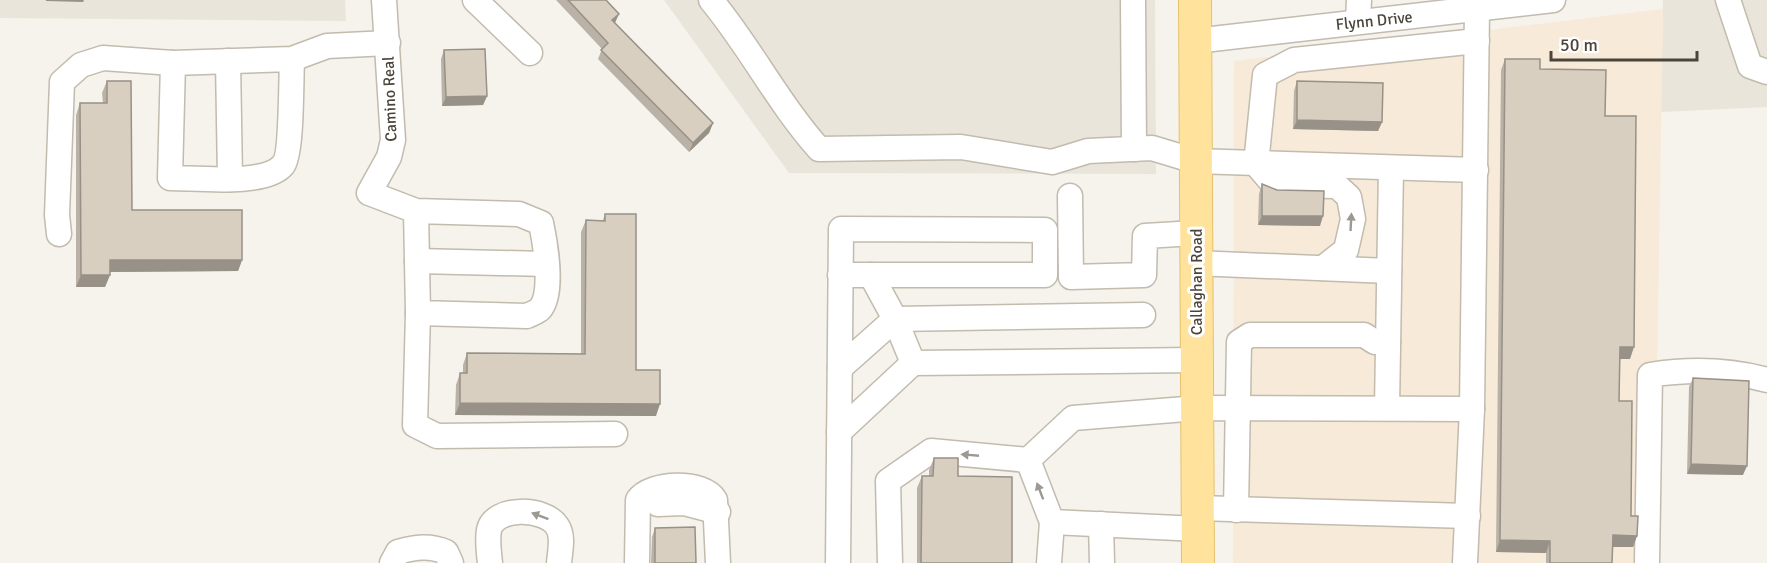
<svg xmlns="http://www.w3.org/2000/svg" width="1767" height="563" viewBox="0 0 1767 563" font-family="Signika,sans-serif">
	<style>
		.residential { fill: #eae5da }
		.commercial { fill: #f7ead8 }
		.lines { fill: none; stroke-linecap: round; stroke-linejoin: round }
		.minor-casing { stroke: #c2bbae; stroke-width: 27 }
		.major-casing { stroke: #e6c16a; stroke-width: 34 }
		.minor { stroke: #fff; stroke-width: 24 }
		.major { stroke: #ffe39c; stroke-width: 32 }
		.wall { fill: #bab2a6 }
		.shaded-wall { fill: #979187 }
		.building { fill: #d8cfc1; stroke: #979187; stroke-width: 1.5 }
		.oneway { fill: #9c9892 }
		.labels { text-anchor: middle; stroke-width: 6; stroke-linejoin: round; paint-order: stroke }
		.street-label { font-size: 16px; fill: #4b4439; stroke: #fff }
	</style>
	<rect width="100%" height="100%" fill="#f6f3ec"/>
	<!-- residential -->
	<g class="residential">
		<polygon points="0,0 345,0 346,21 0,18"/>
		<polygon points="664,0 1155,0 1156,174 789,173"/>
		<polygon points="1663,0 1767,0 1767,107 1661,112"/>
	</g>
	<!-- commercial -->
	<polygon class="commercial" points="1663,9 1654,563 1233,563 1234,61"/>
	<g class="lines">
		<!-- minor casing -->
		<g class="minor-casing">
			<g id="minor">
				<path d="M384,0L393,140L389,157L369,193L416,211L519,214L541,223C545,242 554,293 540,309C537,312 531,314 527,316L418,313L416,211"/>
				<polyline points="475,0 530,53"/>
				<path d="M711,0C750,47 778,103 819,149L961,147L1052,162L1088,151L1152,148L1195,161L1476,170"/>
				<polyline points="1133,0 1134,149"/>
				<polyline points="1728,0 1750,66 1767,72"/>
				<polyline points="1358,21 1359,0"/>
				<polyline points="1195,41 1553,0"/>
				<path d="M292,59L173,63L170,178C197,178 266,186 283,165C292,155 291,77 292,59L327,46L388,43"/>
				<polyline points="228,61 230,179"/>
				<polyline points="1070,196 1071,277 1144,275 1145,236 1195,233"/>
				<polyline points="59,234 57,215 62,82 81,65 103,58 173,63"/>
				<polyline points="417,261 546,264"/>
				<polyline points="1195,263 1389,271"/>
				<polyline points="1323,268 1346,250 1353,219 1349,197 1337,186 1274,185 1256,164 1265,75 1294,60 1477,41"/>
				<polyline points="418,313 415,425 437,436 615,434"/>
				<polyline points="1143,315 895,319 913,363 1196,360"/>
				<polyline points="840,368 895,319 871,275"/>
				<polyline points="1387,408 1391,168"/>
				<polyline points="839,432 913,363"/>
				<polyline points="1028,460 1052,522 1049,563"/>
				<polyline points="658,504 684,503 718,512"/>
				<polyline points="1198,508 1468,516"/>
				<polyline points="1236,510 1239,342 1250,335 1364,335 1375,342 1388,341"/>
				<polyline points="1052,522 1198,529"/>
				<polyline points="1101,524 1102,563"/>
				<path d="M392,563L398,552C415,547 430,545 446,552L451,563"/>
				<path d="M490,563C489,553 487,540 489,530C494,506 545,507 557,526C564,536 560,551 559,563"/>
				<path d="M637,563L638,500C650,482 704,480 715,500L718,563"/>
				<polyline points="838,563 841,229 1045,230 1045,275 840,275"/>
				<polyline points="890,563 888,481 931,451 1028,460 1073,418 1198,408 1472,409 1477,10"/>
				<polyline points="1465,563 1472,409"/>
				<path d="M1647,563L1650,375C1688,369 1730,370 1767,380"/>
			</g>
		</g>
		<!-- major casing -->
		<g class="major-casing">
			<polyline id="major" points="1195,0 1198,563"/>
		</g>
		<!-- minor -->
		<use href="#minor" class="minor"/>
		<!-- major -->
		<use href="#major" class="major"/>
	</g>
	<!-- wall -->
	<g class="wall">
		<polygon points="556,0 606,0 615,24 713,123 709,133 689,152 598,59 602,49"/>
		<polygon points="444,50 487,96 483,105 442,106 441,59"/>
		<polygon points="1505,59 1540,69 1605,116 1630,359 1620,359 1619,401 1631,516 1637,536 1633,547 1612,547 1612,563 1546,563 1546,553 1496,552 1501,70"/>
		<polygon points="107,81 132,210 242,260 238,271 110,272 110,275 105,287 76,287 76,115 80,103 103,103 102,93"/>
		<polygon points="1297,81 1382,122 1378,131 1293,129 1294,91"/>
		<polygon points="1262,184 1320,226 1258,225 1259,194"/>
		<polygon points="605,214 636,370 656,416 455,415 456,385 460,373 463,373 463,365 467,353 581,354 581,232 586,220 603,220"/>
		<polygon points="1693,378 1743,475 1687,474 1689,387"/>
		<polygon points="934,458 958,476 1012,563 917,563 917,488 922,476 929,476 929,470"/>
		<polygon points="655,528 696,563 651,563 652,537"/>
	</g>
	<!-- shaded-wall -->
	<g class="shaded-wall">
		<polygon points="46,0 84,0 83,2 46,1"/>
		<polygon points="619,14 615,23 608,30 612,20"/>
		<polygon points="487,96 483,105 442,106 446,97"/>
		<polygon points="1297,120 1382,122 1378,131 1293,129"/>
		<polygon points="713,123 709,133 689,152 693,143"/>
		<polygon points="1262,216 1323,216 1320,226 1258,225"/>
		<polygon points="110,260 242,260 238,271 105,272"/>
		<polygon points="81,275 110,275 105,287 76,287"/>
		<polygon points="1620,347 1634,347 1630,359 1615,359"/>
		<polygon points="460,403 660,404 656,416 455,415"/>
		<polygon points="1691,464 1747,466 1743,475 1687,474"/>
		<polygon points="1613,535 1637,536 1633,547 1608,547"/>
		<polygon points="1500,540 1550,541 1546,553 1496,552"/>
	</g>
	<!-- building -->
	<g class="building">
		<polygon points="568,0 606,0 619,14 612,20 713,123 693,143 601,50 608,43"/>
		<polygon points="485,49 487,96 446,97 444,50"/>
		<polygon points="1505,59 1540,59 1540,69 1606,70 1605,116 1636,116 1634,347 1620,347 1619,401 1632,401 1631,516 1638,516 1637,536 1613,535 1612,563 1550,563 1550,541 1500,540"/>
		<polygon points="107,81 131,81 132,210 242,210 242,260 110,260 110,275 81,275 80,103 107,103"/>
		<polygon points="1297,81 1383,83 1382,122 1297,120"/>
		<polygon points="1262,184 1277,190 1324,191 1323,216 1262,216"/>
		<polygon points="605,214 636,214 636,370 660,370 660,404 460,403 460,373 467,373 467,353 585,354 586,220 605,221"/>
		<polygon points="1693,378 1749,381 1747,466 1691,464"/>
		<polygon points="934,458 958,458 958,476 1012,477 1012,563 921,563 922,476 933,476"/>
		<polygon points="695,527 696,563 655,563 655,528"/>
	</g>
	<!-- one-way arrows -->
	<defs><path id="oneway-solid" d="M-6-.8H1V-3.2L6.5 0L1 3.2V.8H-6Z" transform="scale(1.5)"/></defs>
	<g class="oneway">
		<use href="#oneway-solid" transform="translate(1351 222) rotate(-87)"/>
		<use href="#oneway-solid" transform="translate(970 455) rotate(-175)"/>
		<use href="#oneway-solid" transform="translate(1040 491) rotate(-111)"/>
		<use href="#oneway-solid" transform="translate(540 516) rotate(-159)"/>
	</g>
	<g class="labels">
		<!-- street labels -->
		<g class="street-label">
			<text transform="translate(1374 20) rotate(-6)" y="6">Flynn Drive</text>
			<text transform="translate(389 99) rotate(-92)" y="6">Camino Real</text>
			<text transform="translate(1196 282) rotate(-90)" y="6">Callaghan Road</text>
		</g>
	</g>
	<!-- scale -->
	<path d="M1551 51v9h146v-9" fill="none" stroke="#4b4439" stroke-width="3"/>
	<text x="1560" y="51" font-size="18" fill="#4b4439" stroke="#ffffff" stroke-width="4.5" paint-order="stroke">50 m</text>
</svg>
